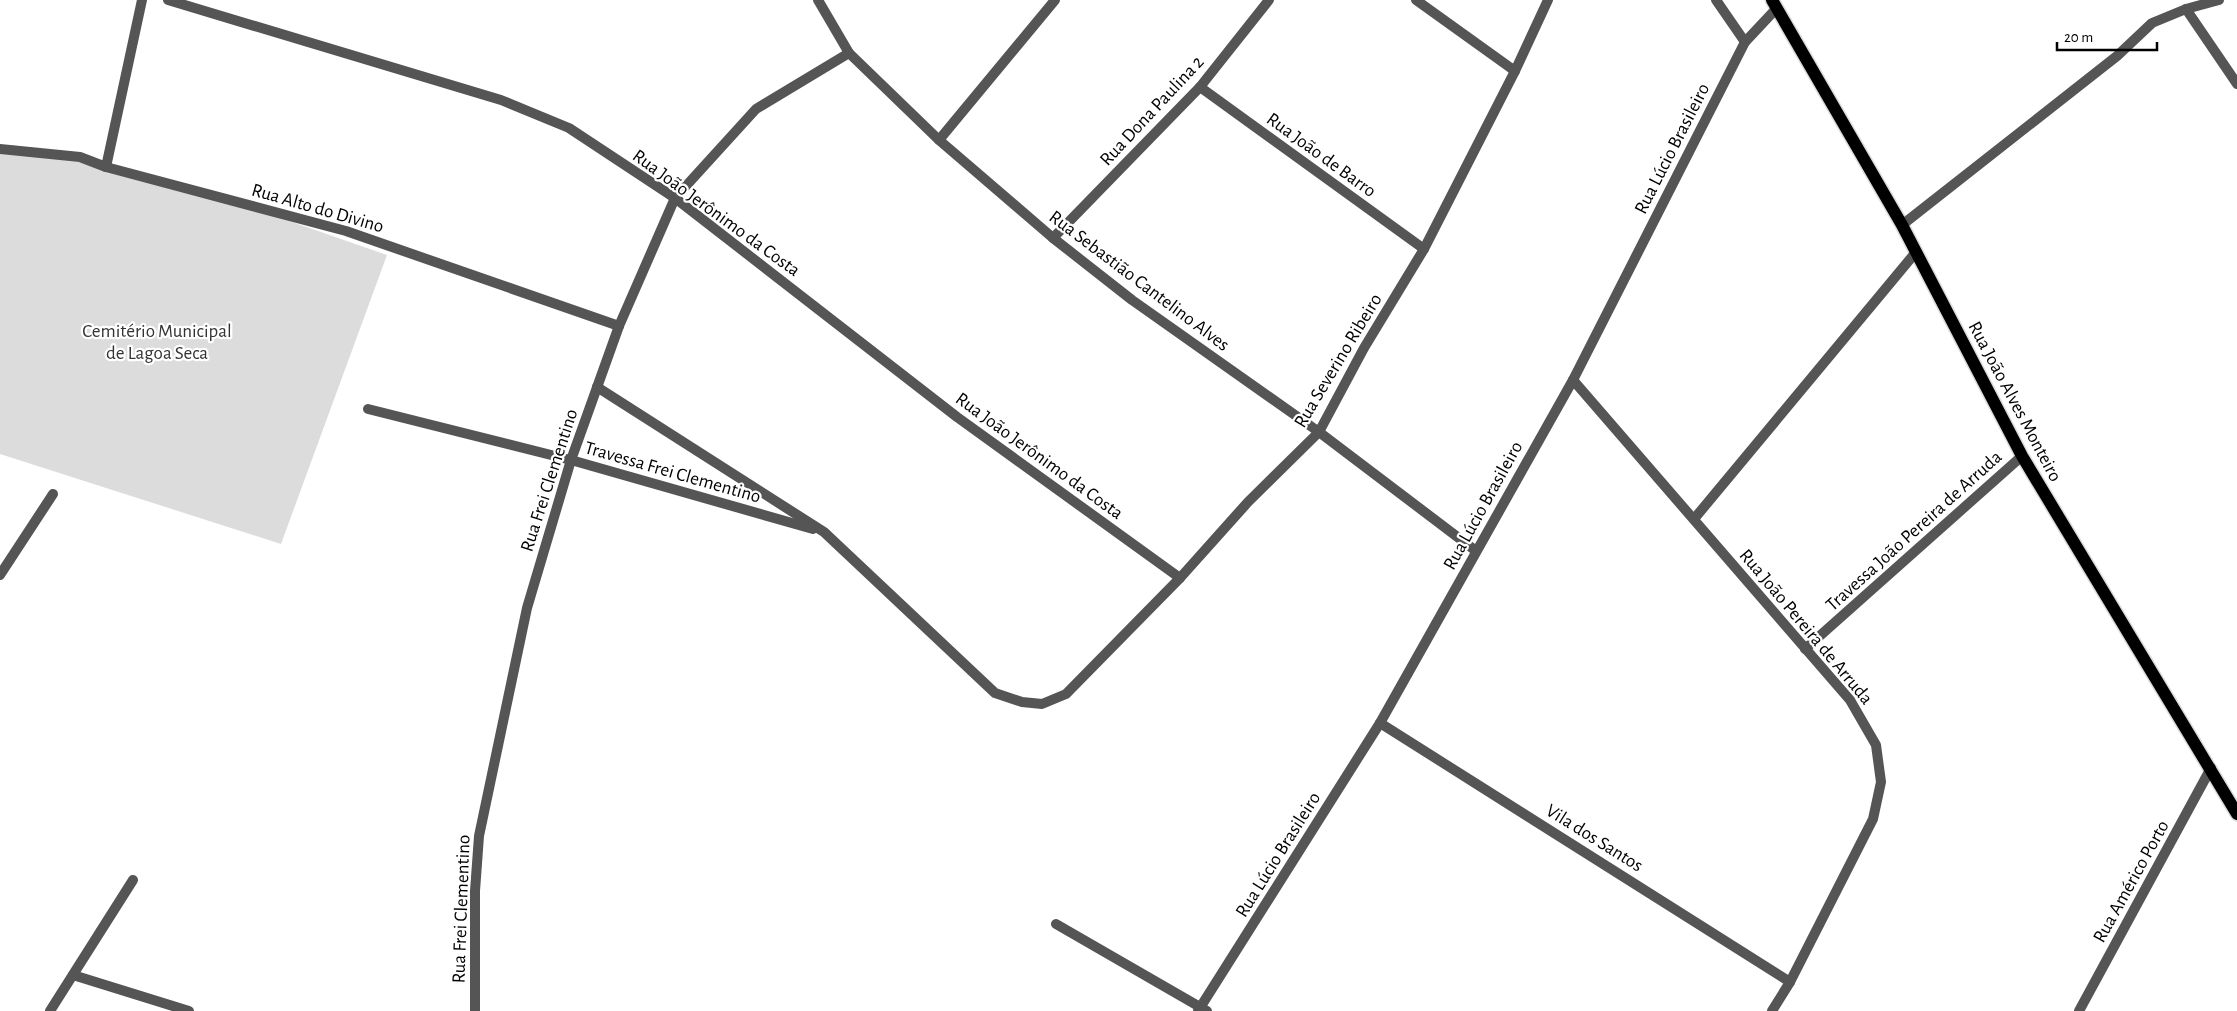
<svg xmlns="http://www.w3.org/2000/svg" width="2237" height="1011" viewBox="0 0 2237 1011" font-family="'Alegreya Sans',sans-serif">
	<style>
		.green { fill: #dcdcdc }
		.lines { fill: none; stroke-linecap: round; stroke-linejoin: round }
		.primary-casing { stroke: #dbdbdb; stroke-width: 15 }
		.service { stroke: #555; stroke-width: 10 }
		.minor { stroke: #555; stroke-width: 10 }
		.primary { stroke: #000; stroke-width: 12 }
		.labels { text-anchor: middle; stroke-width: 4.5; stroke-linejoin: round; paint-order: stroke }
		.street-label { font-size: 19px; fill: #000; stroke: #fff }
		.park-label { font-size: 19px; fill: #333; stroke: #fff }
	</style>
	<rect width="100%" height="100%" fill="#fff"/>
	<!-- green -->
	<polygon class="green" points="0,145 19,146 200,190 387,255 281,544 0,454"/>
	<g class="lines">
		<!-- primary casing -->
		<g class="primary-casing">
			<polyline id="primary" points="1772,0 1902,225 2022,456 2237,814"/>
		</g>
		<!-- service -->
		<polyline class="service" points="0,149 80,157 106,167 346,231 619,326"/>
		<!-- minor -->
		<g class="minor">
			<polyline points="168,0 501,100 569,128 675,198 957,417 1180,578"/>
			<polyline points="818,0 849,53 939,140 1053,238 1132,300 1319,432 1476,551"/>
			<polyline points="1416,0 1515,71"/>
			<polyline points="1716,0 1745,42"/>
			<polyline points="2186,9 2237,84"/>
			<polyline points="1200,87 1424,249"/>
			<polyline points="939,140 1055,0"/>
			<polyline points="106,167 142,0"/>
			<polyline points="1902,225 2117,56 2152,23 2186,9 2219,0"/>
			<polyline points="1053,238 1200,87 1269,0"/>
			<polyline points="1573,380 1850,700 1876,745 1881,782 1873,819 1790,982 1772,1011"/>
			<polyline points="597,387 824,532 995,693 1022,702 1042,704 1066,694 1180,578 1248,502 1319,432 1364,348 1424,249 1515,71 1548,0"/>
			<polyline points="368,409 571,460 813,529"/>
			<polyline points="1694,519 1916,252"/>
			<polyline points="0,575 53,494"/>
			<polyline points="1805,649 2022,456"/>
			<polyline points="1380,723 1790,982"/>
			<polyline points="1056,924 1207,1011"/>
			<polyline points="73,975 189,1011"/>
			<polyline points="50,1011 133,880"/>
			<polyline points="475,1011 475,891 479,836 527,608 571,460 619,326 675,198 756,109 849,53"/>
			<polyline points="1198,1011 1380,723 1573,380 1745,42 1777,8"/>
			<polyline points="2079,1011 2211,768"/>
		</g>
		<!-- primary -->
		<use href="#primary" class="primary"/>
	</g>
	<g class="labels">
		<!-- street labels -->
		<g class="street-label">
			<text transform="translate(1151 110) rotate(-47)" y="7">Rua Dona Paulina 2</text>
			<text transform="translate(1671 148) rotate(-63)" y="7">Rua Lúcio Brasileiro</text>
			<text transform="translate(1322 154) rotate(36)" y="7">Rua João de Barro</text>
			<text transform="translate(318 207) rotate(16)" y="7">Rua Alto do Divino</text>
			<text transform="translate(717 212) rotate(36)" y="7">Rua João Jerônimo da Costa</text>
			<text transform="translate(1140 280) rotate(37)" y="7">Rua Sebastião Cantelino Alves</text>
			<text transform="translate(1337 360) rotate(-59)" y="7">Rua Severino Ribeiro</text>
			<text transform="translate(2016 401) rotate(62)" y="7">Rua João Alves Monteiro</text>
			<text transform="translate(1040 455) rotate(36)" y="7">Rua João Jerônimo da Costa</text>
			<text transform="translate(673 471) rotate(16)" y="7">Travessa Frei Clementino</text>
			<text transform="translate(548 480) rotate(-72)" y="7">Rua Frei Clementino</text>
			<text transform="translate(1482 505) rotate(-61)" y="7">Rua Lúcio Brasileiro</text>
			<text transform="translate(1913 530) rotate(-42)" y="7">Travessa João Pereira de Arruda</text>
			<text transform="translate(1807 626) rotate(50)" y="7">Rua João Pereira de Arruda</text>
			<text transform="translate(1595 837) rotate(32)" y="7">Vila dos Santos</text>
			<text transform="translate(1277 854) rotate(-58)" y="7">Rua Lúcio Brasileiro</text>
			<text transform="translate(2130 881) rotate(-61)" y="7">Rua Américo Porto</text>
			<text transform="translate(460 909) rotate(-88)" y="7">Rua Frei Clementino</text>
		</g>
		<!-- park labels -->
		<g class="park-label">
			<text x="157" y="337">Cemitério Municipal<tspan x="157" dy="22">de Lagoa Seca</tspan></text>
		</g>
	</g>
	<!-- scale -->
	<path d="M2057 42v8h100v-8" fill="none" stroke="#000000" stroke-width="2.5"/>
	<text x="2064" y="42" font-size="15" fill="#000000" stroke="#ffffff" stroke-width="4" paint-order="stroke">20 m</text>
</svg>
